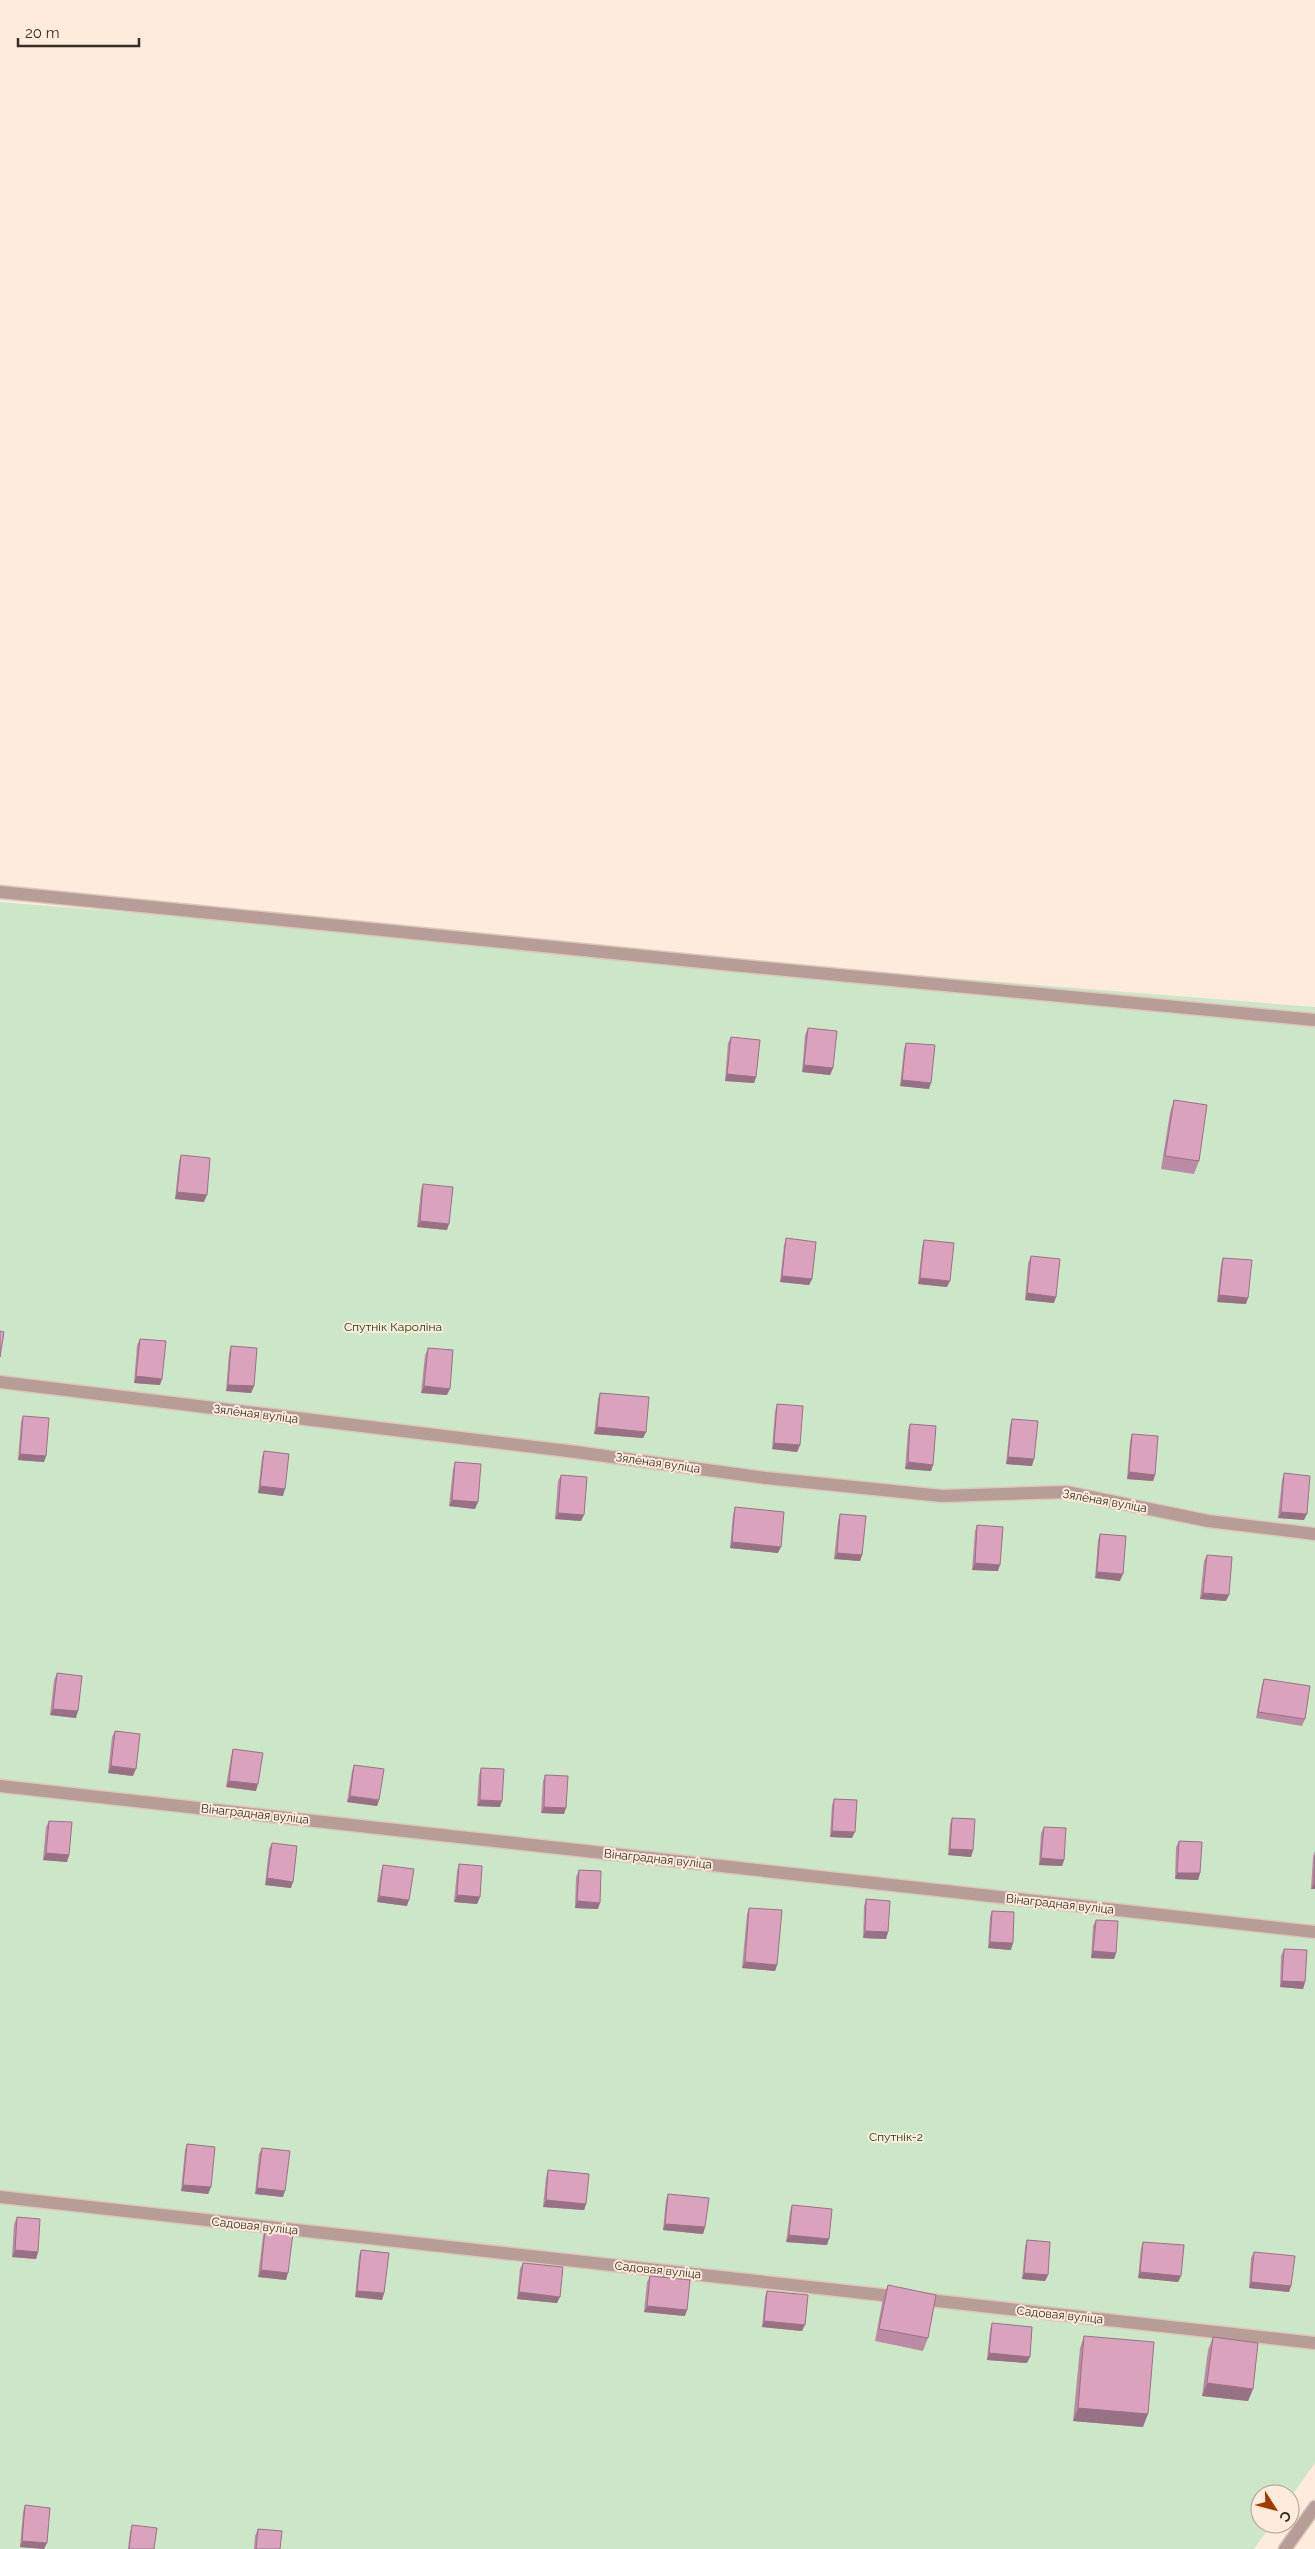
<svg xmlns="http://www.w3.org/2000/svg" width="1315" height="2549" viewBox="0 0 1315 2549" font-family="Raleway,sans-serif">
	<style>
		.green { fill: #cbe7c8 }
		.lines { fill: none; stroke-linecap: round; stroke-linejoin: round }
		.minor-casing { stroke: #dac9ba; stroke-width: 15 }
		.minor { stroke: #b79c97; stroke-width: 12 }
		.wall { fill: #bb8ba3 }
		.shaded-wall { fill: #997184 }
		.building { fill: #daa2bd; stroke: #997184 }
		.labels { text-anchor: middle; stroke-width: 4; stroke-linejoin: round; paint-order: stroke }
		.park-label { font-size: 12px; fill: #0c4207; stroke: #feebdb }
		.street-label { font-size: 12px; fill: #352c24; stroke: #feebdb }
	</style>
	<rect width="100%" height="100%" fill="#feebdb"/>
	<!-- green -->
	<polygon class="green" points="0,902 1315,1007 1315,2463 1290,2498 1290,2494 1260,2494 1260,2524 1272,2524 1254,2549 0,2549"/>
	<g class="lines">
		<!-- minor casing -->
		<g class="minor-casing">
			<g id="minor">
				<polyline points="0,892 733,965 1315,1020"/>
				<polyline points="0,1382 576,1452 766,1478 942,1496 1066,1492 1208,1521 1315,1534"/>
				<polyline points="0,1786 1315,1932"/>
				<polyline points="0,2197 900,2297"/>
				<polyline points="920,2299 1315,2343"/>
				<polyline points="1285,2549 1315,2507"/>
			</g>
		</g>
		<!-- minor -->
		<use href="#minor" class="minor"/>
	</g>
	<!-- wall -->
	<g class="wall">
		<polygon points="808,1028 833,1068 830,1075 802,1072 805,1035"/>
		<polygon points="731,1037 756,1077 754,1083 725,1081 728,1043"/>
		<polygon points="906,1043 929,1089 900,1086 904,1049"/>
		<polygon points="1174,1100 1199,1161 1194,1174 1161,1169 1170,1113"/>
		<polygon points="181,1155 204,1202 175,1199 179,1161"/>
		<polygon points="423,1184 447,1230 417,1227 421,1190"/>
		<polygon points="786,1238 812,1279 809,1285 780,1282 784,1245"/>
		<polygon points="924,1240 947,1287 918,1284 922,1247"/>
		<polygon points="1031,1256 1054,1303 1025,1300 1028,1263"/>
		<polygon points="1223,1258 1246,1304 1217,1302 1221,1264"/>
		<polygon points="140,1339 160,1385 134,1383 137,1345"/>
		<polygon points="231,1346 254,1386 251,1393 226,1391 229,1353"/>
		<polygon points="428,1348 447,1395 421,1393 425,1355"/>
		<polygon points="600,1393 646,1432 643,1438 594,1434 598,1399"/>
		<polygon points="777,1404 800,1445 797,1452 772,1449 775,1411"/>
		<polygon points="23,1416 46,1456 44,1462 18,1460 21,1422"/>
		<polygon points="1012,1419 1032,1466 1006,1464 1010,1425"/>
		<polygon points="910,1424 933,1465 931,1471 905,1469 908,1430"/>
		<polygon points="1132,1434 1155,1475 1153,1481 1127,1479 1130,1441"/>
		<polygon points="264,1451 283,1496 258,1493 262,1457"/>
		<polygon points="455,1462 475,1509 449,1506 453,1469"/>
		<polygon points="1284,1473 1304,1520 1278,1518 1282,1480"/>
		<polygon points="561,1475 581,1521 555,1519 558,1481"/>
		<polygon points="735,1507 778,1553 730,1548 733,1514"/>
		<polygon points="840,1514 862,1555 860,1561 834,1559 838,1521"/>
		<polygon points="977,1525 998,1571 972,1570 975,1531"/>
		<polygon points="1100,1534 1120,1581 1095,1578 1098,1540"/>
		<polygon points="1207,1555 1226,1601 1200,1599 1204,1561"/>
		<polygon points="57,1673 76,1718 50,1715 54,1680"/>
		<polygon points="1264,1679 1305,1719 1302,1726 1256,1718 1262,1685"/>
		<polygon points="115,1731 133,1776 108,1773 112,1737"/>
		<polygon points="233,1749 256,1791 226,1787 231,1756"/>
		<polygon points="354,1765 379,1800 377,1806 347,1802 352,1771"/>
		<polygon points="481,1768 500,1807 477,1806 479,1775"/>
		<polygon points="545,1775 566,1808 564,1814 541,1813 543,1781"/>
		<polygon points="834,1799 852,1838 830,1837 832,1805"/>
		<polygon points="952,1818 973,1850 971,1857 948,1855 950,1824"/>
		<polygon points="49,1821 69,1855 67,1862 43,1860 46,1827"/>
		<polygon points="1044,1827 1064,1860 1062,1866 1039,1865 1041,1833"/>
		<polygon points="1179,1841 1200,1873 1198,1880 1175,1879 1176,1847"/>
		<polygon points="272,1843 291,1888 265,1885 269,1849"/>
		<polygon points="1315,1851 1315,1889 1311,1889 1313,1857"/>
		<polygon points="459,1864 480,1897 477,1904 454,1902 457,1871"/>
		<polygon points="383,1865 407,1906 377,1902 381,1871"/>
		<polygon points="579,1870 598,1909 575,1908 576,1877"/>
		<polygon points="866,1899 888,1932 886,1939 863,1938 864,1906"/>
		<polygon points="749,1908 777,1965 775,1971 742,1968 747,1914"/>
		<polygon points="992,1911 1011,1950 988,1948 990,1917"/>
		<polygon points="1096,1920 1116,1953 1114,1959 1091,1958 1093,1926"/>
		<polygon points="1284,1949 1305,1982 1303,1989 1280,1987 1281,1956"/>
		<polygon points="187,2144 211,2187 208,2194 181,2191 185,2150"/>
		<polygon points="262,2148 283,2197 255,2194 259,2154"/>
		<polygon points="548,2170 586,2204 584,2210 543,2207 546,2177"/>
		<polygon points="668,2194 705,2227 703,2234 663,2230 666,2200"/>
		<polygon points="792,2205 827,2245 786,2242 790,2212"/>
		<polygon points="17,2217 38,2252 36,2259 12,2257 14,2224"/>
		<polygon points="265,2230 286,2280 258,2277 263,2236"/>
		<polygon points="1027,2240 1048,2275 1045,2281 1022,2279 1025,2247"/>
		<polygon points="1143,2242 1181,2276 1178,2282 1138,2278 1141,2248"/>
		<polygon points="361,2250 384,2293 382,2300 355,2297 359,2256"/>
		<polygon points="1254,2252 1291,2286 1289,2292 1249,2288 1251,2258"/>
		<polygon points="523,2263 557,2303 517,2299 520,2269"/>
		<polygon points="650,2276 685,2316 644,2312 647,2282"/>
		<polygon points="888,2285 928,2338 923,2351 875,2341 883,2298"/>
		<polygon points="767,2291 802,2331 762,2327 765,2297"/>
		<polygon points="992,2323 1027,2363 987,2360 990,2330"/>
		<polygon points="1084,2336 1143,2427 1073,2421 1080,2348"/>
		<polygon points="1213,2337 1253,2389 1248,2401 1202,2396 1208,2350"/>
		<polygon points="25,2505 44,2549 20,2547 23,2512"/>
		<polygon points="132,2525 154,2549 128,2549 130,2532"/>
		<polygon points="258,2529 280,2549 254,2549 255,2536"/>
	</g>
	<!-- shaded-wall -->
	<g class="shaded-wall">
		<polygon points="804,1065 833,1068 830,1075 802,1072"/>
		<polygon points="727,1074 756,1077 754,1083 725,1081"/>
		<polygon points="902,1080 931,1083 929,1089 900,1086"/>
		<polygon points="177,1192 207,1195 204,1202 175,1199"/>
		<polygon points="420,1221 449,1224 447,1230 417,1227"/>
		<polygon points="782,1276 812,1279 809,1285 780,1282"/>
		<polygon points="920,1278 950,1281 947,1287 918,1284"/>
		<polygon points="1027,1293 1056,1297 1054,1303 1025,1300"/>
		<polygon points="1219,1295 1248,1298 1246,1304 1217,1302"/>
		<polygon points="136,1376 162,1379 160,1385 134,1383"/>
		<polygon points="228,1385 254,1386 251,1393 226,1391"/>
		<polygon points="424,1386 450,1389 447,1395 421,1393"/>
		<polygon points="597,1427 646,1432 643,1438 594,1434"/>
		<polygon points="774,1443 800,1445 797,1452 772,1449"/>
		<polygon points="20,1454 46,1456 44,1462 18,1460"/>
		<polygon points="1008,1457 1034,1459 1032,1466 1006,1464"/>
		<polygon points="908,1462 933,1465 931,1471 905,1469"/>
		<polygon points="1129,1472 1155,1475 1153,1481 1127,1479"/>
		<polygon points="260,1486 285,1489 283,1496 258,1493"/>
		<polygon points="452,1500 478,1502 475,1509 449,1506"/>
		<polygon points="1281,1512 1307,1514 1304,1520 1278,1518"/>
		<polygon points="558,1513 584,1515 581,1521 555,1519"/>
		<polygon points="732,1542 781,1547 778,1553 730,1548"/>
		<polygon points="837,1553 862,1555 860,1561 834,1559"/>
		<polygon points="975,1563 1000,1565 998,1571 972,1570"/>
		<polygon points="1097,1572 1123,1574 1120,1581 1095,1578"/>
		<polygon points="1203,1593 1229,1595 1226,1601 1200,1599"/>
		<polygon points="53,1709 78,1711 76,1718 50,1715"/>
		<polygon points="111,1766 136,1769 133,1776 108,1773"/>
		<polygon points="229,1781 258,1784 256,1791 226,1787"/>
		<polygon points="350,1796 379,1800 377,1806 347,1802"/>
		<polygon points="480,1800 502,1801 500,1807 477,1806"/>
		<polygon points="544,1807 566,1808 564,1814 541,1813"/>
		<polygon points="832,1831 855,1832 852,1838 830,1837"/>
		<polygon points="950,1849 973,1850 971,1857 948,1855"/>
		<polygon points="46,1853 69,1855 67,1862 43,1860"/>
		<polygon points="1041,1858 1064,1860 1062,1866 1039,1865"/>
		<polygon points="1177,1873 1200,1873 1198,1880 1175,1879"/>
		<polygon points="267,1878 293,1882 291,1888 265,1885"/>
		<polygon points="1314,1883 1315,1883 1315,1889 1311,1889"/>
		<polygon points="457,1895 480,1897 477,1904 454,1902"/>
		<polygon points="379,1896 409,1900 407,1906 377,1902"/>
		<polygon points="577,1901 600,1903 598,1909 575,1908"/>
		<polygon points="865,1931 888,1932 886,1939 863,1938"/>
		<polygon points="990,1942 1013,1943 1011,1950 988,1948"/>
		<polygon points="1093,1951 1116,1953 1114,1959 1091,1958"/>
		<polygon points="745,1962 777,1965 775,1971 742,1968"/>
		<polygon points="1282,1981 1305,1982 1303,1989 1280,1987"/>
		<polygon points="183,2185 211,2187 208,2194 181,2191"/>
		<polygon points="257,2188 285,2191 283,2197 255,2194"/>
		<polygon points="546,2200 586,2204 584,2210 543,2207"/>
		<polygon points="665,2224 705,2227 703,2234 663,2230"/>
		<polygon points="789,2235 829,2239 827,2245 786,2242"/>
		<polygon points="15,2250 38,2252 36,2259 12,2257"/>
		<polygon points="261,2270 288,2273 286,2280 258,2277"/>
		<polygon points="1140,2272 1181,2276 1178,2282 1138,2278"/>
		<polygon points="1024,2273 1048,2275 1045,2281 1022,2279"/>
		<polygon points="1251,2282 1291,2286 1289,2292 1249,2288"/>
		<polygon points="357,2291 384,2293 382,2300 355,2297"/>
		<polygon points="519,2292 560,2297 557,2303 517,2299"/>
		<polygon points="647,2306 687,2310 685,2316 644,2312"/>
		<polygon points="764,2321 805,2325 802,2331 762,2327"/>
		<polygon points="989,2353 1030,2357 1027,2363 987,2360"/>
		<polygon points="1207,2383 1253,2389 1248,2401 1202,2396"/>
		<polygon points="1078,2408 1148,2414 1143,2427 1073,2421"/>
		<polygon points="22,2541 47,2543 44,2549 20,2547"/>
	</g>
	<!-- building -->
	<g class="building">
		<polygon points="808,1028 837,1031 833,1068 804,1065"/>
		<polygon points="731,1037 760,1040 756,1077 727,1074"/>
		<polygon points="906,1043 935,1045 931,1083 902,1080"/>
		<polygon points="1174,1100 1207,1105 1199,1161 1165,1156"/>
		<polygon points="181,1155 210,1158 207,1195 177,1192"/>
		<polygon points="423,1184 453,1187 449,1224 420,1221"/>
		<polygon points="786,1238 816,1242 812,1279 782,1276"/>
		<polygon points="924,1240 954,1243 950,1281 920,1278"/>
		<polygon points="1031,1256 1060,1259 1056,1297 1027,1293"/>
		<polygon points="1223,1258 1252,1260 1248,1298 1219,1295"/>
		<polygon points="0,1331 4,1332 0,1357"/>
		<polygon points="140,1339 166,1341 162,1379 136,1376"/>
		<polygon points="231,1346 257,1348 254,1386 228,1385"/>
		<polygon points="428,1348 453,1350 450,1389 424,1386"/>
		<polygon points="600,1393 649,1397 646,1432 597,1427"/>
		<polygon points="777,1404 803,1406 800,1445 774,1443"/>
		<polygon points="23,1416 49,1418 46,1456 20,1454"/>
		<polygon points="1012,1419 1038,1421 1034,1459 1008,1457"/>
		<polygon points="910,1424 936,1426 933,1465 908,1462"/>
		<polygon points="1132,1434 1158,1436 1155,1475 1129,1472"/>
		<polygon points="264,1451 289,1454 285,1489 260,1486"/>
		<polygon points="455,1462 481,1464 478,1502 452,1500"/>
		<polygon points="1284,1473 1310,1476 1307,1514 1281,1512"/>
		<polygon points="561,1475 587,1477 584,1515 558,1513"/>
		<polygon points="735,1507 784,1512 781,1547 732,1542"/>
		<polygon points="840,1514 866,1516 862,1555 837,1553"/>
		<polygon points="977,1525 1003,1527 1000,1565 975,1563"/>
		<polygon points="1100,1534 1126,1536 1123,1574 1097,1572"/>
		<polygon points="1207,1555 1232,1557 1229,1595 1203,1593"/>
		<polygon points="57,1673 82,1676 78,1711 53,1709"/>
		<polygon points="1264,1679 1310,1686 1305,1719 1258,1712"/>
		<polygon points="115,1731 140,1734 136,1769 111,1766"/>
		<polygon points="233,1749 263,1753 258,1784 229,1781"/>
		<polygon points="354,1765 384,1769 379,1800 350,1796"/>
		<polygon points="481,1768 504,1769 502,1801 480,1800"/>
		<polygon points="545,1775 568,1776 566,1808 544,1807"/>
		<polygon points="834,1799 857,1800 855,1832 832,1831"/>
		<polygon points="952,1818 975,1819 973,1850 950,1849"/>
		<polygon points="49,1821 72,1822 69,1855 46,1853"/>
		<polygon points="1044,1827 1066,1828 1064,1860 1041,1858"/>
		<polygon points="1179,1841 1202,1842 1200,1873 1177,1873"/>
		<polygon points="272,1843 297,1846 293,1882 267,1878"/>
		<polygon points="1315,1855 1315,1883 1314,1883"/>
		<polygon points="459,1864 482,1866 480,1897 457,1895"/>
		<polygon points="383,1865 414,1869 409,1900 379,1896"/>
		<polygon points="579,1870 601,1871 600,1903 577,1901"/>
		<polygon points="866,1899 890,1901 888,1932 865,1931"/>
		<polygon points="749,1908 782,1910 777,1965 745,1962"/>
		<polygon points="992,1911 1014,1912 1013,1943 990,1942"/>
		<polygon points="1096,1920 1118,1921 1116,1953 1093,1951"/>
		<polygon points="1284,1949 1307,1950 1305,1982 1282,1981"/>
		<polygon points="187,2144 215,2147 211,2187 183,2185"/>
		<polygon points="262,2148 290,2151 285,2191 257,2188"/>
		<polygon points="548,2170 589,2174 586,2204 546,2200"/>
		<polygon points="668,2194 709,2198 705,2227 665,2224"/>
		<polygon points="792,2205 832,2209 829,2239 789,2235"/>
		<polygon points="17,2217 40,2219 38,2252 15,2250"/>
		<polygon points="265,2230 293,2233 288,2273 261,2270"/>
		<polygon points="1027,2240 1050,2242 1048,2275 1024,2273"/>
		<polygon points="1143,2242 1184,2245 1181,2276 1140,2272"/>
		<polygon points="361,2250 389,2253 384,2293 357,2291"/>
		<polygon points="1254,2252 1295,2256 1291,2286 1251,2282"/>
		<polygon points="523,2263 563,2267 560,2297 519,2292"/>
		<polygon points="650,2276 690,2280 687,2310 647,2306"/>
		<polygon points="888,2285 936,2295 928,2338 879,2329"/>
		<polygon points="767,2291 808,2295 805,2325 764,2321"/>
		<polygon points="992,2323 1032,2327 1030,2357 989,2353"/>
		<polygon points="1084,2336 1154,2342 1148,2414 1078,2408"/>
		<polygon points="1213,2337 1258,2343 1253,2389 1207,2383"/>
		<polygon points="25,2505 50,2508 47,2543 22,2541"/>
		<polygon points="132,2525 157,2528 154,2549 129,2549"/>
		<polygon points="258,2529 282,2531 280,2549 256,2549"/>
	</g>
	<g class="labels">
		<!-- park labels -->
		<g class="park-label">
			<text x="393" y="1331">Спутнік Кароліна</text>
			<text x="896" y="2141">Спутнік-2</text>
		</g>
		<!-- street labels -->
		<g class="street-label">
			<text transform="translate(256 1414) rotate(7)" y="4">Зялёная вуліца</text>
			<text transform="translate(658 1463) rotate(8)" y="4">Зялёная вуліца</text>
			<text transform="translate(1105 1501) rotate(10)" y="4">Зялёная вуліца</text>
			<text transform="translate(255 1814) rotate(6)" y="4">Вінаградная вуліца</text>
			<text transform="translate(658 1859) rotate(6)" y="4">Вінаградная вуліца</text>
			<text transform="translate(1060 1904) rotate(6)" y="4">Вінаградная вуліца</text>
			<text transform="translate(255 2226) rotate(6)" y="4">Садовая вуліца</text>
			<text transform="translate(658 2270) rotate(6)" y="4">Садовая вуліца</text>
			<text transform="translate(1060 2315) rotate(6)" y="4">Садовая вуліца</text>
		</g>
	</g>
	<!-- north arrow -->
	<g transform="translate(1275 2509) rotate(126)"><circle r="24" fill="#feebdb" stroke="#ae9f92"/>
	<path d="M0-4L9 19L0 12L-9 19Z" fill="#9e3b00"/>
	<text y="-8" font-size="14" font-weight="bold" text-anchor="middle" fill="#352c24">С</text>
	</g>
	<!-- scale -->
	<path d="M18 38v8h121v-8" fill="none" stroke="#352c24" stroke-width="2.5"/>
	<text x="25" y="38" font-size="15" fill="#352c24" stroke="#feebdb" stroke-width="4" paint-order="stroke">20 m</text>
</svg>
